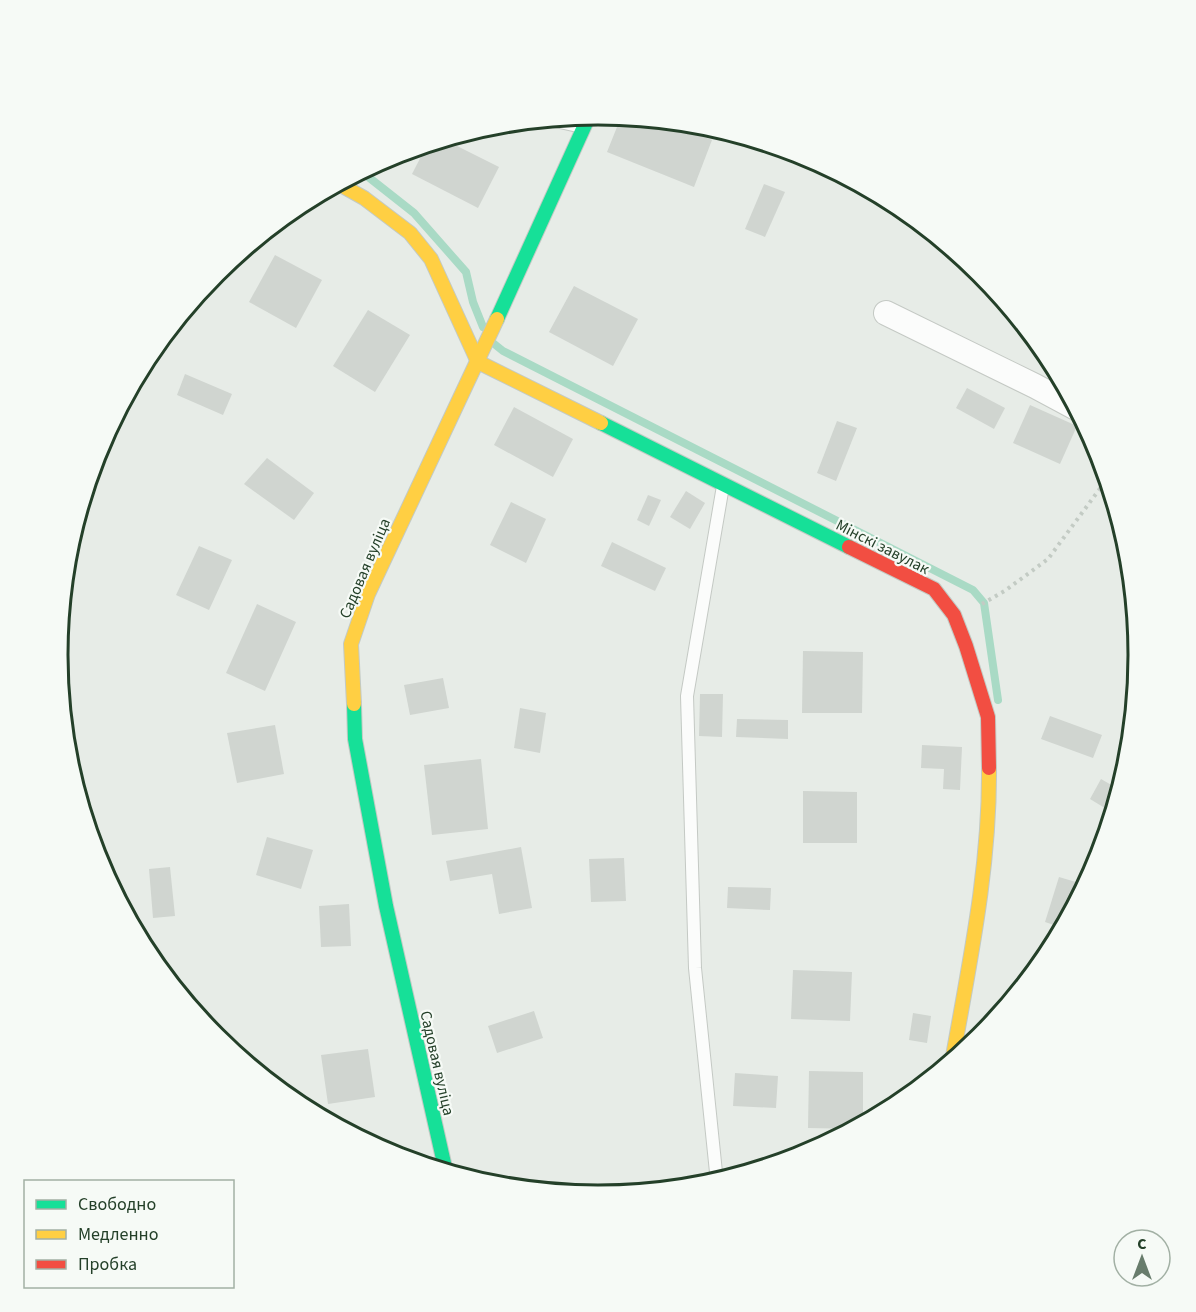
<svg xmlns="http://www.w3.org/2000/svg" width="1196" height="1312" viewBox="0 0 1196 1312" font-family="'Source Sans 3',sans-serif">
	<style>
		.lines { fill: none; stroke-linecap: round; stroke-linejoin: round }
		.stream { stroke: #a9dac5; stroke-width: 8 }
		.building { fill: #d0d5d0 }
		.lane-casing { stroke: #c4c9c4; stroke-width: 14 }
		.street-casing { stroke: #c4c9c4; stroke-width: 26 }
		.fast-casing { stroke: #c3cac4; stroke-width: 16 }
		.slow-casing { stroke: #c3cac4; stroke-width: 16 }
		.jam-casing { stroke: #c3cac4; stroke-width: 16 }
		.path { stroke: #c3cbc4; stroke-width: 4; stroke-dasharray: 3 4.5; stroke-linecap: butt }
		.lane { stroke: #fbfcfb; stroke-width: 12 }
		.street { stroke: #fbfcfb; stroke-width: 24 }
		.fast { stroke: #16e098; stroke-width: 14 }
		.slow { stroke: #ffcf43; stroke-width: 14 }
		.jam { stroke: #f24e42; stroke-width: 14 }
		.labels { text-anchor: middle; stroke-width: 4.5; stroke-linejoin: round; paint-order: stroke }
		.street-label { font-size: 16px; fill: #244029; stroke: #f6faf6 }
		.rim { fill: none; stroke: #244029; stroke-width: 3 }
	</style>
	<rect width="100%" height="100%" fill="#e7ece7"/>
	<g class="lines">
		<!-- stream -->
		<g class="stream">
			<polyline points="362,172 414,213 466,272 473,302 483,327"/>
			<polyline points="493,343 503,351 973,590 984,603 998,700"/>
		</g>
	</g>
	<!-- building -->
	<g class="building">
		<polygon points="621,117 664,122 712,140 694,187 607,152"/>
		<polygon points="445,140 499,167 478,208 412,174 427,145"/>
		<polygon points="764,184 785,192 765,237 745,229"/>
		<polygon points="275,255 322,280 296,328 249,302"/>
		<polygon points="574,286 638,319 613,366 549,332"/>
		<polygon points="368,310 410,335 375,392 333,366"/>
		<polygon points="185,374 232,394 223,415 177,395"/>
		<polygon points="967,388 1005,408 994,429 956,408"/>
		<polygon points="1030,405 1077,426 1060,464 1013,443"/>
		<polygon points="514,407 573,439 553,477 494,445"/>
		<polygon points="837,421 857,428 836,481 817,473"/>
		<polygon points="267,458 314,493 294,520 244,484"/>
		<polygon points="686,491 705,503 690,529 670,517"/>
		<polygon points="648,495 661,500 649,526 637,520"/>
		<polygon points="511,502 546,519 526,563 490,545"/>
		<polygon points="612,542 666,568 655,591 601,566"/>
		<polygon points="199,546 232,560 209,610 176,595"/>
		<polygon points="257,604 296,622 265,691 226,673"/>
		<polygon points="1137,632 1139,656 1138,667 1127,663"/>
		<polygon points="803,651 863,652 862,713 802,713"/>
		<polygon points="443,678 449,708 410,715 404,685"/>
		<polygon points="700,694 723,694 722,737 699,736"/>
		<polygon points="520,708 546,713 540,753 514,748"/>
		<polygon points="1050,716 1102,735 1093,758 1041,739"/>
		<polygon points="737,719 788,720 788,739 736,737"/>
		<polygon points="275,725 284,774 237,783 227,733"/>
		<polygon points="922,745 962,747 960,790 943,789 944,769 921,768"/>
		<polygon points="481,759 488,829 432,835 424,765"/>
		<polygon points="1101,779 1120,790 1113,813 1090,799"/>
		<polygon points="803,791 857,792 857,843 803,843"/>
		<polygon points="267,837 313,850 301,889 256,875"/>
		<polygon points="521,847 532,908 499,914 492,874 450,881 446,861"/>
		<polygon points="624,858 626,901 591,902 589,859"/>
		<polygon points="170,867 175,916 153,918 149,869"/>
		<polygon points="1059,877 1086,885 1063,928 1045,922"/>
		<polygon points="728,887 771,888 770,910 727,908"/>
		<polygon points="349,904 351,946 321,947 319,906"/>
		<polygon points="793,970 852,972 850,1021 791,1019"/>
		<polygon points="534,1011 543,1038 497,1053 488,1026"/>
		<polygon points="913,1013 931,1016 927,1043 909,1040"/>
		<polygon points="368,1049 375,1097 328,1104 321,1055"/>
		<polygon points="809,1071 863,1072 863,1125 856,1129 808,1128"/>
		<polygon points="735,1073 778,1076 776,1108 733,1106"/>
	</g>
	<g class="lines">
		<!-- lane casing -->
		<g class="lane-casing">
			<g id="lane">
				<polyline points="551,120 582,127"/>
				<polyline points="717,1182 695,968 687,696 723,486"/>
			</g>
		</g>
		<!-- street casing -->
		<g class="street-casing">
			<polyline id="street" points="886,313 1035,386 1076,408"/>
		</g>
		<!-- fast casing -->
		<g class="fast-casing">
			<g id="fast">
				<polyline points="497,319 589,116"/>
				<polyline points="601,423 849,547"/>
				<polyline points="354,704 355,739 386,906 446,1172"/>
			</g>
		</g>
		<!-- slow casing -->
		<g class="slow-casing">
			<g id="slow">
				<polyline points="339,184 364,198 410,233 431,259 478,362 601,423"/>
				<polyline points="354,704 351,644 368,594 497,319"/>
				<path d="M952,1062C969,965 990,868 989,768"/>
			</g>
		</g>
		<!-- jam casing -->
		<g class="jam-casing">
			<polyline id="jam" points="849,547 934,589 954,615 966,646 988,717 989,768"/>
		</g>
		<!-- path -->
		<polyline class="path" points="982,604 1006,590 1048,559 1107,479"/>
		<!-- lane -->
		<use href="#lane" class="lane"/>
		<!-- street -->
		<use href="#street" class="street"/>
		<!-- fast -->
		<use href="#fast" class="fast"/>
		<!-- slow -->
		<use href="#slow" class="slow"/>
		<!-- jam -->
		<use href="#jam" class="jam"/>
	</g>
	<g class="labels">
		<!-- street labels -->
		<g class="street-label">
			<text transform="translate(883 546) rotate(27)" y="6">Мінскі завулак</text>
			<text transform="translate(364 568) rotate(-67)" y="6">Садовая вуліца</text>
			<text transform="translate(438 1063) rotate(77)" y="6">Садовая вуліца</text>
		</g>
	</g>
	<!-- crop -->
	<path d="M0 0H1196V1312H0ZM68 655a530 530 0 1 1 1060 0a530 530 0 1 1-1060 0Z" fill="#f6faf6" fill-rule="evenodd"/>
	<path class="rim" d="M68 655a530 530 0 1 1 1060 0a530 530 0 1 1-1060 0Z"/>
	<!-- legend -->
	<rect x="24" y="1180" width="210" height="108" fill="#f6faf6" stroke="#a2b0a4" stroke-width="1.5"/>
	<rect x="36" y="1200" width="30" height="9" fill="#16e098" stroke="#a2b0a4" stroke-width="1.5"/>
	<text x="78" y="1210" font-size="18" fill="#244029">Свободно</text>
	<rect x="36" y="1230" width="30" height="9" fill="#ffcf43" stroke="#a2b0a4" stroke-width="1.5"/>
	<text x="78" y="1240" font-size="18" fill="#244029">Медленно</text>
	<rect x="36" y="1260" width="30" height="9" fill="#f24e42" stroke="#a2b0a4" stroke-width="1.5"/>
	<text x="78" y="1270" font-size="18" fill="#244029">Пробка</text>
	<!-- north arrow -->
	<g transform="translate(1142 1258)"><circle r="28" fill="#f6faf6" stroke="#a2b0a4" stroke-width="1.5"/>
	<path d="M0-4.5L10 22L0 15L-10 22Z" fill="#687c6c"/>
	<text y="-9" font-size="16" font-weight="bold" text-anchor="middle" fill="#244029">С</text>
	</g>
</svg>
